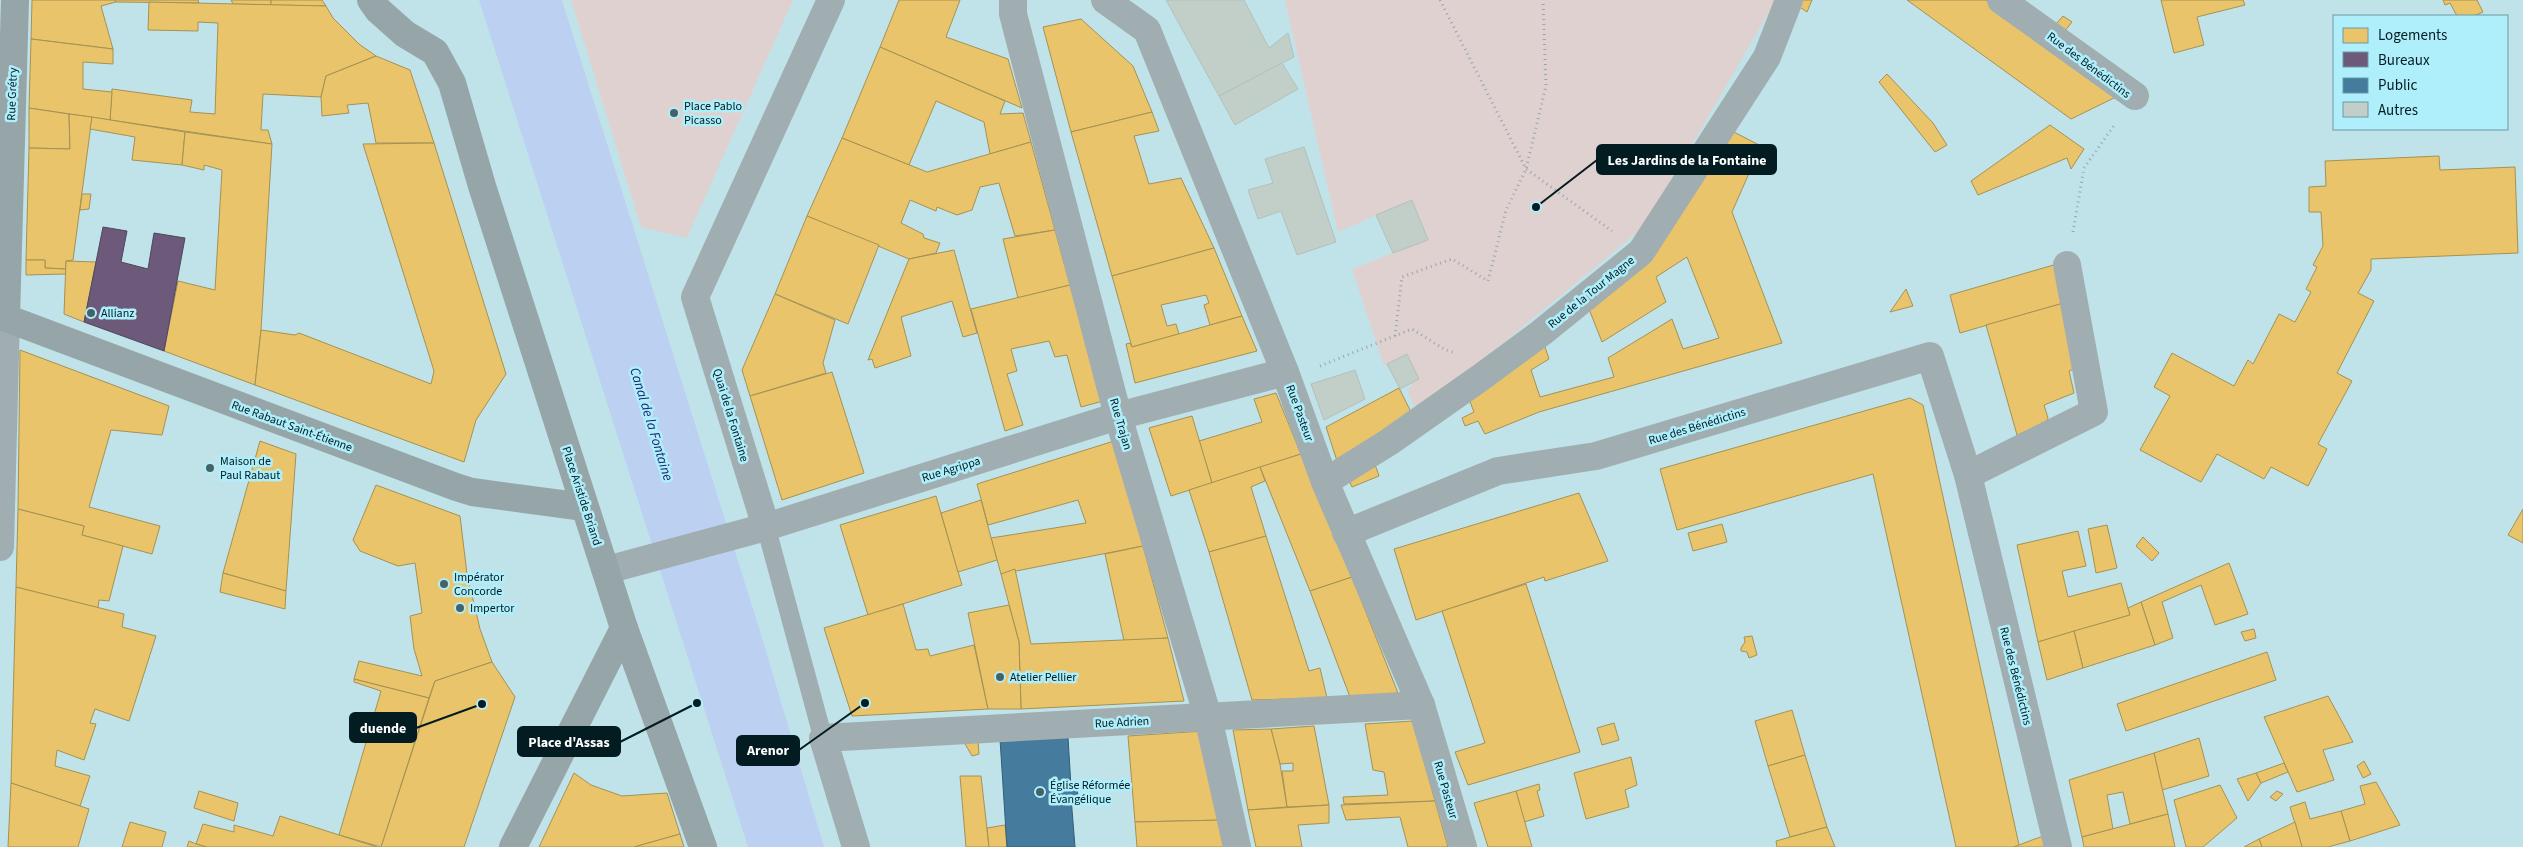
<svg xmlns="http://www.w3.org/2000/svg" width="2523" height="847" viewBox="0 0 2523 847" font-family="'Source Sans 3',sans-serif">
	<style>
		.green { fill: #dfd1cf }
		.water { fill: #bcd0f1 }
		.homes { fill: #e9c46a; stroke: #a49254 }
		.offices { fill: #6d597a; stroke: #4d475f }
		.public { fill: #457b9d; stroke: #315e78 }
		.building { fill: #c2cfc9; stroke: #b3c0ba }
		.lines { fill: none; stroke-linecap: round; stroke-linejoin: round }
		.path { stroke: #96a7aa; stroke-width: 3; stroke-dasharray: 1 4; stroke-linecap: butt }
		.lane { stroke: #a1aeb1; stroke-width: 19 }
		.street { stroke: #a1aeb1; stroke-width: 28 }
		.secondary { stroke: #96a5a8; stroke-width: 28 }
		.poi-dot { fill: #456267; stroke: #afeefb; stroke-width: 2 }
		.labels { text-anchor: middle; stroke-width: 5; stroke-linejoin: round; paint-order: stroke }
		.street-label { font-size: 12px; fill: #031c21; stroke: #afeefb }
		.poi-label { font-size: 12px; fill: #031c21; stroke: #afeefb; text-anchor: start }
		.water-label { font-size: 14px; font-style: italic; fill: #181e6e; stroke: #afeefb }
		.leader { fill: none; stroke: #031c21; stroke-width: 2 }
		.callout-dot { fill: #031c21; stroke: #afeefb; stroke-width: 2 }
		.callout { fill: #031c21; stroke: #031c21; stroke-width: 2 }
		.callout-label { font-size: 14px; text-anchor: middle; font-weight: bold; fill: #fff }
	</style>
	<rect width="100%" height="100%" fill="#c0e3ea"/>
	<!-- green -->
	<g class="green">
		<polygon points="571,0 793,0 687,238 641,227"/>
		<polygon points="1285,0 1776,0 1645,226 1417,414 1407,389 1419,378 1407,354 1384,366 1352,269 1427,239 1412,200 1338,232"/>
	</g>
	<!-- water -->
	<polygon class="water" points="479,0 562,0 760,631 824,847 748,847"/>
	<!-- homes -->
	<g class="homes">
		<polygon points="32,0 115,0 116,2 101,6 113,49 31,39"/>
		<polygon points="115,0 198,0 199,3 116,2"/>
		<polygon points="231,0 271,0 271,5 233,4"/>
		<polygon points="271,0 322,0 326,6 271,5"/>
		<polygon points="899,0 960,0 946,37 1008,59 1022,108 880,47"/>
		<polygon points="1801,0 1812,0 1807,12 1798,6"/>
		<polygon points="1907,0 1986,0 2118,96 2071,119"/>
		<polygon points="2161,0 2243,0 2245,5 2197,17 2204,45 2174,53"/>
		<polygon points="2443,0 2477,0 2483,12 2474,16 2457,16 2450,3 2445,5"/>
		<polygon points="149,2 326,6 333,18 359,44 376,56 326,76 321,97 263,94 261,130 268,130 272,144 110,120 112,89 192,100 190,112 215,114 218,23 198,22 198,31 148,30"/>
		<polygon points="2063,16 2072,22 2060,37 2051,30"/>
		<polygon points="1081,19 1133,66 1152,112 1071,132 1043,27"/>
		<polygon points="31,39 113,49 113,64 83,62 83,89 112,92 110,120 29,108"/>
		<polygon points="880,47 1005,101 1000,114 1023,113 1031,142 990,154 984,122 936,101 909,165 842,138"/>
		<polygon points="376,56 410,70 434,143 376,143 368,103 347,105 349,113 322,116 321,97 326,76"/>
		<polygon points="1887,74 1933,123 1947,145 1935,152 1879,82"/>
		<polygon points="29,108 69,114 70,149 29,148"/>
		<polygon points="1152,112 1159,131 1134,136 1149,184 1181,178 1214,248 1112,276 1071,132"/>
		<polygon points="69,114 92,117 73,260 66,261 66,269 45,268 45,260 26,260 29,148 70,149"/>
		<polygon points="92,117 185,132 182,165 132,160 135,137 90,129"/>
		<polygon points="2050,125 2084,149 2071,169 2067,158 1978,195 1971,181"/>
		<polygon points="1730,130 1761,146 1732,212 1782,343 1539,412 1485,434 1478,421 1465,426 1462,418 1474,412 1469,399 1544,344 1549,359 1531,370 1540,397 1614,377 1608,358 1672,319 1683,349 1719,338 1687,257 1656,277 1666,302 1602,342 1589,309"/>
		<polygon points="185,132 272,144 261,330 255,385 164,351 178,281 215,290 222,170 204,165 204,170 182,165"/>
		<polygon points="842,138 927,172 1031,142 1055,230 1015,236 999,183 980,187 972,210 957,215 937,207 936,211 910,200 901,223 923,234 924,238 940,243 936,253 909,259 807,216"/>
		<polygon points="434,143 506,374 476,420 464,462 255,385 261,330 295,335 299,333 431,384 434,371 363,144"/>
		<polygon points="2439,156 2440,170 2515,167 2518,253 2371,259 2371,270 2358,293 2374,301 2337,373 2352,381 2318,444 2327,449 2308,486 2271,467 2264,479 2217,454 2201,482 2140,450 2170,396 2154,387 2172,353 2234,386 2248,360 2253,364 2279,314 2295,322 2311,292 2306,289 2317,267 2313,265 2323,246 2321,212 2309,212 2309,187 2326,186 2325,161"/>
		<polygon points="82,194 91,194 89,209 80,210"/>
		<polygon points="807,216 879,245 848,324 775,294"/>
		<polygon points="1055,230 1070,285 1018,298 1003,239"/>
		<polygon points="1214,248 1242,316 1210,325 1204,305 1209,303 1206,295 1161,305 1167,326 1176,324 1179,334 1132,347 1112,276"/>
		<polygon points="954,250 977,333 963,337 952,301 901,317 911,356 875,368 872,359 868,360 909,259"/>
		<polygon points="26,260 45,260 45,268 66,269 66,274 26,275"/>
		<polygon points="66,261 96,262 84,322 64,314"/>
		<polygon points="2057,264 2067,302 1960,333 1950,295"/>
		<polygon points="1070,285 1103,401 1081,407 1067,355 1055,357 1049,341 1011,349 1017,371 1007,374 1023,425 1005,431 971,309"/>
		<polygon points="1906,289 1913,306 1890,312"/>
		<polygon points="775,294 835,320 823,363 826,373 750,396 742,370"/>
		<polygon points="2067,302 2081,366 2069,371 2074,393 2044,405 2048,418 2045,424 2017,435 1986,325"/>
		<polygon points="1242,316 1257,351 1135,383 1126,344 1130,343 1132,347"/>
		<polygon points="20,350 169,406 162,435 111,430 89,507 160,526 152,554 82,535 84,526 18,509"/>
		<polygon points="832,372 864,473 782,500 750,396"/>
		<polygon points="1399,388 1414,418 1338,464 1326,427"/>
		<polygon points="1276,393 1301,454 1212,483 1199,441 1262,422 1254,399"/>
		<polygon points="1910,398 1923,405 2019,845 2014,847 1956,847 1873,474 1677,530 1660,469"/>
		<polygon points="1192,416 1212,483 1171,496 1149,428"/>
		<polygon points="260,441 296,454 286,591 223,573"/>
		<polygon points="1114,441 1143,546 1001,574 991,538 1086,523 1078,500 988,525 977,484"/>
		<polygon points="1301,454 1352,577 1310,591 1260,467"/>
		<polygon points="1373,459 1379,476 1352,487 1347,476"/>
		<polygon points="1260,467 1265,481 1251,487 1266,536 1209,552 1189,490"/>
		<polygon points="376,485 460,516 467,574 480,629 492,662 435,681 429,698 354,679 359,661 422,676 414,649 410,616 422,613 415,563 398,566 360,551 353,540"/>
		<polygon points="1579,493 1608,561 1545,581 1544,577 1416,620 1394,549"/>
		<polygon points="936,496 962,585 868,615 840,525"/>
		<polygon points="981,500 997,560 958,572 941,513"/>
		<polygon points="18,509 84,526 82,535 123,546 109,601 99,600 98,608 16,587"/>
		<polygon points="2523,509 2523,543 2508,535"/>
		<polygon points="1722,524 1727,542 1693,551 1688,533"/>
		<polygon points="2107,525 2117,568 2096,573 2088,529"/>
		<polygon points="2078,531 2086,566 2062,571 2068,597 2121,583 2130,615 2038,642 2017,545"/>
		<polygon points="1266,536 1309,671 1320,668 1327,698 1252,700 1209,552"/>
		<polygon points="2143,537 2159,553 2152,561 2136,546"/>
		<polygon points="1143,546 1168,638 1124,641 1105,554"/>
		<polygon points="2229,563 2248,614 2215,625 2201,585 2162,602 2173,638 2155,645 2141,602"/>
		<polygon points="1015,569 1031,644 1168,638 1184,701 1021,709 1019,642 1001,574"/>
		<polygon points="223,573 286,591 285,609 220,592"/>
		<polygon points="1352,577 1398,693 1350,697 1310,591"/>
		<polygon points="1526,584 1580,752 1468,785 1455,752 1485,743 1442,611"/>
		<polygon points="16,587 124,614 122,627 156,636 129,721 95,709 90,723 96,724 84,760 57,750 55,766 90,776 80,806 11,783"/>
		<polygon points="2141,602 2155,645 2083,668 2074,631 2130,615 2128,608"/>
		<polygon points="903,604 916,650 928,649 930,656 974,645 988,709 852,716 824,628"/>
		<polygon points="1009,605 1019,642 1021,709 988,709 968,613"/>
		<polygon points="2254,629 2256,638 2245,641 2241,632"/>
		<polygon points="2074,631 2083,668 2047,680 2038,642"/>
		<polygon points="1752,636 1757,655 1749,658 1747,652 1741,651 1741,648 1745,642 1744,637"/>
		<polygon points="2267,652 2276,680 2126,731 2117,704"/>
		<polygon points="492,662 515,697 464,847 381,847 435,681"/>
		<polygon points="354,679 429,698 381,847 339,835 381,691 354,682"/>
		<polygon points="2328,696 2353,742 2323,750 2334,780 2297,792 2264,717"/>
		<polygon points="1792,710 1805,755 1768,766 1755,721"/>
		<polygon points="1413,721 1435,801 1344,804 1343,797 1388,795 1384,772 1373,770 1365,724"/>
		<polygon points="1614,723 1619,740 1602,745 1597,728"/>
		<polygon points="1314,726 1329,805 1287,807 1282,771 1293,771 1293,763 1280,764 1271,729"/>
		<polygon points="1271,729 1280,764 1287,807 1248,810 1233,730"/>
		<polygon points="1204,731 1223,820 1135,822 1128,736"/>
		<polygon points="2199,738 2209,776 2162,790 2154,753"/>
		<polygon points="978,741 979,754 972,756 964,742"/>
		<polygon points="2154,753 2168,814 2130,824 2123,792 2107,795 2113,829 2082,837 2069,780"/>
		<polygon points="1805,755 1827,827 1790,837 1768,766"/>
		<polygon points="1631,757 1637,785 1625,790 1629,807 1586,819 1574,773"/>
		<polygon points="2364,761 2371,774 2363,778 2357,766"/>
		<polygon points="2284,763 2288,772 2261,783 2256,773"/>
		<polygon points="574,773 591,785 622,796 667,793 680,834 634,847 539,847"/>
		<polygon points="2256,773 2261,783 2248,801 2237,779"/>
		<polygon points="960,776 981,776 989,847 966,847"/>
		<polygon points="2376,782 2400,825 2350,841 2341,811 2365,804 2360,786"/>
		<polygon points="11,783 89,809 78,847 8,847"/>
		<polygon points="1539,784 1540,790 1537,791 1544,816 1524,822 1516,791"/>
		<polygon points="2220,785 2237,818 2203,847 2186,847 2174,800"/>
		<polygon points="199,791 238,803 234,821 194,808"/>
		<polygon points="1516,791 1532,847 1488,847 1474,803"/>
		<polygon points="2277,791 2283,794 2276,801 2270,797"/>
		<polygon points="1435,801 1448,847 1408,847 1400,817 1346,820 1341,805"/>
		<polygon points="2305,802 2310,819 2341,811 2350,841 2328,847 2302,847 2290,807"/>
		<polygon points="1329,805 1329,823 1298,825 1302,847 1256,847 1248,810"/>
		<polygon points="2168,814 2175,847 2084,847 2082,837"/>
		<polygon points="280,816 339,835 377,847 207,847 196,844 203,824 234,832 234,825 273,836"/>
		<polygon points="1223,820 1228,847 1137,847 1135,822"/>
		<polygon points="130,822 166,832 162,847 122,847"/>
		<polygon points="2295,822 2302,847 2262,847 2259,839"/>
		<polygon points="1005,825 1007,847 989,847 987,828"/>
		<polygon points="1827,827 1835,847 1777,847 1776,841"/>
		<polygon points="680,834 684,847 634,847"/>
		<polygon points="2049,834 2052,847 2014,847 2032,840"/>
		<polygon points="2259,839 2262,847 2244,847"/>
		<polygon points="189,841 196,844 207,847 187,847"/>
	</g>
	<!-- offices -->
	<polygon class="offices" points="103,227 127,231 121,262 148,269 154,233 185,238 164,351 84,322"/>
	<!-- public -->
	<polygon class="public" points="1068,737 1071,787 1077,786 1078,798 1071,797 1075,847 1007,847 1000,739"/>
	<!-- building -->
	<g class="building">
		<polygon points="1166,0 1244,0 1269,48 1288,33 1294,57 1219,96"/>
		<polygon points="1282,63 1298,89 1235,125 1219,96"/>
		<polygon points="1304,147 1336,242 1297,255 1281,211 1258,219 1248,190 1273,183 1265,159"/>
		<polygon points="1412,200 1428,240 1393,253 1376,215"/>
		<polygon points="1407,354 1419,379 1400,389 1387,364"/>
		<polygon points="1355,370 1365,399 1324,420 1311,384"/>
	</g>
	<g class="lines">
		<!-- path -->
		<g class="path">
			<polyline points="1440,0 1526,169 1612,231"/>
			<polyline points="2073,232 2084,168 2115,124"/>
			<polyline points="1395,336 1402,277 1452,259 1488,281 1506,210 1526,169 1546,86 1543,0"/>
			<polyline points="1320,366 1412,329 1444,349 1455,353"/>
		</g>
		<!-- lane -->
		<polyline class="lane" points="766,527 823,738"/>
		<!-- street -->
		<g class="street">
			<polyline points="1013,0 1013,14 1118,416 1208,717 1237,847"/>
			<polyline points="1105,0 1147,30 1285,372 1325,482 1421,705 1463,847"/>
			<polyline points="2001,0 2135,96"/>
			<polyline points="0,318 6,318 0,547"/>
			<polyline points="1968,475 2094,412 2067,265"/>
			<polyline points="1325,482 1389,442 1480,378 1541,333 1641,252 1767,57 1789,0"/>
			<polyline points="766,527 695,297 831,0"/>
			<polyline points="1346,533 1498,471 1596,456 1930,356 1968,475 2058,847"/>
			<polyline points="605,568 618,567 766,527 1118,416 1285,372"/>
			<polyline points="856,847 823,738 1421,705"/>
		</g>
		<!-- secondary -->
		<g class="secondary">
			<polyline points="15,0 6,318 456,487 472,492 584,507"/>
			<polyline points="371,0 378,10 405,34 435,52 452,83 482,186 624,628 703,847"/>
			<polyline points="513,847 624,628"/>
		</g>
	</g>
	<!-- markers -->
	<g class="poi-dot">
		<circle cx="674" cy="113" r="5"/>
		<circle cx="91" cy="313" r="5"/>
		<circle cx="210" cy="468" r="5"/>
		<circle cx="444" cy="584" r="5"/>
		<circle cx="460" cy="608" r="5"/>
		<circle cx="1000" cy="677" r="5"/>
		<circle cx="1040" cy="792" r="5"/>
	</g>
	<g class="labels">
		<!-- street labels -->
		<g class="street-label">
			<text transform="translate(2089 65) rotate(37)" y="4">Rue des Bénédictins</text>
			<text transform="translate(12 94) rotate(-88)" y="4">Rue Grétry</text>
			<text transform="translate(1591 292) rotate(-39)" y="4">Rue de la Tour Magne</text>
			<text transform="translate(1300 413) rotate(70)" y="4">Rue Pasteur</text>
			<text transform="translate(731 415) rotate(73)" y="4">Quai de la Fontaine</text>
			<text transform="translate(1121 424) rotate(74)" y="4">Rue Trajan</text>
			<text transform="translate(292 426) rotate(20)" y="4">Rue Rabaut Saint-Étienne</text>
			<text transform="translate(1697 426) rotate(-17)" y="4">Rue des Bénédictins</text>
			<text transform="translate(951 469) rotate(-17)" y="4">Rue Agrippa</text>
			<text transform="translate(582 496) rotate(72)" y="4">Place Aristide Briand</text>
			<text transform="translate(2016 676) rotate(76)" y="4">Rue des Bénédictins</text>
			<text transform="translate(1122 722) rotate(-3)" y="4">Rue Adrien</text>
			<text transform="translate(1446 790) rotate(74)" y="4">Rue Pasteur</text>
		</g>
		<!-- poi labels -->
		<g class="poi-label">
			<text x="684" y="110">Place Pablo<tspan x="684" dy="14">Picasso</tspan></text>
			<text x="101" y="317">Allianz</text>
			<text x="220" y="465">Maison de<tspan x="220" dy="14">Paul Rabaut</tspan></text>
			<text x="454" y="581">Impérator<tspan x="454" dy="14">Concorde</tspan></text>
			<text x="470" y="612">Impertor</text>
			<text x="1010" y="681">Atelier Pellier</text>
			<text x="1050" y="789">Église Réformée<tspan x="1050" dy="14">Évangélique</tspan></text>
		</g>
		<!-- water labels -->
		<g class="water-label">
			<text transform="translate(652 424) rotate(73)" y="5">Canal de la Fontaine</text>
		</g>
	</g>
	<!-- callouts -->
	<path class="leader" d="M1536 207L1597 160M482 704L416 728M697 703L620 742M865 703L799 750"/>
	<g class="callout-dot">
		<circle cx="1536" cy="207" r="5"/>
		<circle cx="482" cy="704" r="5"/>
		<circle cx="697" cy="703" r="5"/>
		<circle cx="865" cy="703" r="5"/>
	</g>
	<g class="callout">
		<rect x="1597" y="145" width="179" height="29" rx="5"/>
		<rect x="350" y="713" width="66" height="29" rx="5"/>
		<rect x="518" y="727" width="102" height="29" rx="5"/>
		<rect x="737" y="736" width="62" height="29" rx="5"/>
	</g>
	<g class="callout-label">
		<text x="1687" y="165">Les Jardins de la Fontaine</text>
		<text x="383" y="733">duende</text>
		<text x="569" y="747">Place d'Assas</text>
		<text x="768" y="755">Arenor</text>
	</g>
	<!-- legend -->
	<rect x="2333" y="15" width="175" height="115" fill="#afeefb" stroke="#6a9aa4"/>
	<rect x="2343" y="28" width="25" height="15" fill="#e9c46a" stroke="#6a9aa4"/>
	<text x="2378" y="40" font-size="15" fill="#031c21">Logements</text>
	<rect x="2343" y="52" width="25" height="15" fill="#6d597a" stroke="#6a9aa4"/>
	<text x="2378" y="65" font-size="15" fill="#031c21">Bureaux</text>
	<rect x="2343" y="78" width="25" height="15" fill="#457b9d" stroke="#6a9aa4"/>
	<text x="2378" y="90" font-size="15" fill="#031c21">Public</text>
	<rect x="2343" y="102" width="25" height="15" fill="#c2cfc9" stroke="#6a9aa4"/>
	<text x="2378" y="115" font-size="15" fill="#031c21">Autres</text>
</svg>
